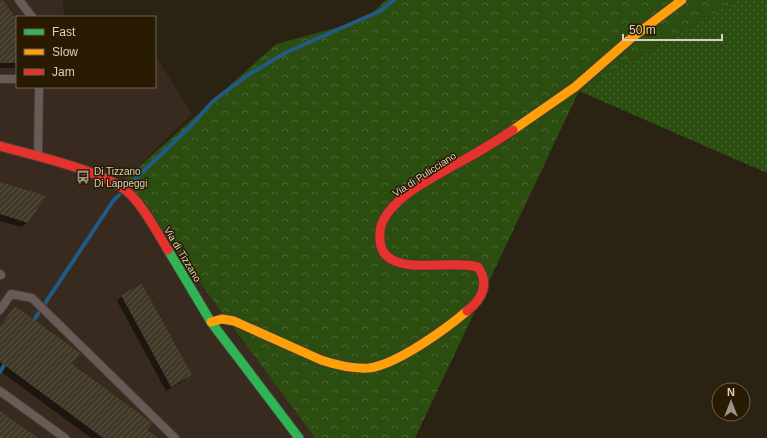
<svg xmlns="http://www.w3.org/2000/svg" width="767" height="438" viewBox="0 0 767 438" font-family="Helvetica,sans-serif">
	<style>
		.industrial { fill: #382a1e }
		.grass { fill: url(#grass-dots) }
		.forest { fill: url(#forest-crowns) }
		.shadow { fill: #0007 }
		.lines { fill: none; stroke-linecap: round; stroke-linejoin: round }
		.stream { stroke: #225a83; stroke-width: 4 }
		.building { fill: url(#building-hatch) }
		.lane-casing { stroke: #443d31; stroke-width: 10 }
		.fast-casing { stroke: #443d31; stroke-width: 11 }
		.slow-casing { stroke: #443d31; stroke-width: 11 }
		.jam-casing { stroke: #443d31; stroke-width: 11 }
		.lane { stroke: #685a57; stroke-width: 8 }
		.fast { stroke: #30b455; stroke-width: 9 }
		.slow { stroke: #ff9f0a; stroke-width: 9 }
		.jam { stroke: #e5322d; stroke-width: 9 }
		.labels { text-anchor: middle; stroke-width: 3; stroke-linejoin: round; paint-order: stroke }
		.poi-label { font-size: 10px; fill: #d9d0c1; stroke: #291b02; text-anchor: start }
		.street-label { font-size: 10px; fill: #d9d0c1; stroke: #291b02 }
	</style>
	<defs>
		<pattern id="grass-dots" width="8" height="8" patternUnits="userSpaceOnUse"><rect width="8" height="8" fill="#2b4d10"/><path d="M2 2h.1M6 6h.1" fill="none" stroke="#496631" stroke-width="1.8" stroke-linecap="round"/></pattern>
		<pattern id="forest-crowns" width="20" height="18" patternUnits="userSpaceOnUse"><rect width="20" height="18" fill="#2b4d10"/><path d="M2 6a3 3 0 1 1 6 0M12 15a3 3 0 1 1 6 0" fill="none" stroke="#496631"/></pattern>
		<pattern id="building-hatch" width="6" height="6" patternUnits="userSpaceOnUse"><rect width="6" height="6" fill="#413928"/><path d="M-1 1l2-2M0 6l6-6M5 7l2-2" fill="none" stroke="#5c5545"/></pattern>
	</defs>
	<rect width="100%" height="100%" fill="#2a2213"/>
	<!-- industrial -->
	<polygon class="industrial" points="0,0 63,0 64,17 17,17 17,87 155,87 155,58 157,58 192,114 124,180 315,438 0,438"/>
	<!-- grass -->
	<polygon class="grass" points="737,0 767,0 767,173 579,91"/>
	<!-- forest -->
	<polygon class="forest" points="386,0 737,0 579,91 415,438 315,438 124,180 276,44 365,20"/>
	<!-- shadow -->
	<g class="shadow">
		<polygon points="0,0 17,21 17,65 14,68 0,68"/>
		<polygon points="0,182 27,222 22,227 0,221"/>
		<polygon points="122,296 190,375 185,380 166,391 117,301"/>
		<polygon points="15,307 70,364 156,438 91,438 0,371 0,326"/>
	</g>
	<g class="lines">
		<!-- stream -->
		<g class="stream">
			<polyline points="128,186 192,125 213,101 248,75 287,52 380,11 394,0"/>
			<polyline points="32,323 113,201 119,195"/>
			<polyline points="0,372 6,362"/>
		</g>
	</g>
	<!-- building -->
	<g class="building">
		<polygon points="0,0 3,0 17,20 17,63 0,63"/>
		<polygon points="0,182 46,196 28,223 0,214"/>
		<polygon points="142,284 192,375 171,387 121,295"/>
		<polygon points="15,306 80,353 72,364 152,423 147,430 158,438 103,438 0,362 0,326"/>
		<polygon points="0,411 38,438 0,438"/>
	</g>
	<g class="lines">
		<!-- lane casing -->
		<g class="lane-casing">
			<g id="lane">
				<polyline points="19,0 32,17"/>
				<polyline points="0,79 17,79"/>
				<polyline points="38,156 39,87"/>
				<polyline points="0,274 1,275"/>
				<polyline points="0,310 11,294 32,298 175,438"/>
				<polyline points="0,391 65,438"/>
			</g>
		</g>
		<!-- fast casing -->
		<g class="fast-casing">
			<polyline id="fast" points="168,250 211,322 299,438"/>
		</g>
		<!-- slow casing -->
		<g class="slow-casing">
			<g id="slow">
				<polyline points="513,130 575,87 629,40 682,0"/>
				<path d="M211,322L222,319L234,321L321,360C336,365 353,369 369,368C396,365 446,329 467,311"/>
			</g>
		</g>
		<!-- jam casing -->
		<g class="jam-casing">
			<g id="jam">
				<path d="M0,146C35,156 106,171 130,194C146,210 156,231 168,250"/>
				<path d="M467,311C482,299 490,284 478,267C452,260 412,272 391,259C384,255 380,248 380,239C379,230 382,221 387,214C404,191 434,177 458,163C477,153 495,142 513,130"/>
			</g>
		</g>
		<!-- lane -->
		<use href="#lane" class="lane"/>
		<!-- fast -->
		<use href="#fast" class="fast"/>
		<!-- slow -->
		<use href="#slow" class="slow"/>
		<!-- jam -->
		<use href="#jam" class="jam"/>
	</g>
	<!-- icons -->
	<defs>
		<g id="bus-bare" transform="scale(1.08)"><path d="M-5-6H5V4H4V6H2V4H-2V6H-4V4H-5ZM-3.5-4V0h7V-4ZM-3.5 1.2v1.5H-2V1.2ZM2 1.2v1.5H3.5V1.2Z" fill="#9c9384" stroke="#291b02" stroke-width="2.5" paint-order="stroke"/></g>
	</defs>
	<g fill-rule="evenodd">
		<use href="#bus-bare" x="83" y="177"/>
	</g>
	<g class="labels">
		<!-- poi labels -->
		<g class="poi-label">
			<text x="94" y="175">Di Tizzano<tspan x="94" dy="12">Di Lappeggi</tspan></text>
		</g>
		<!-- street labels -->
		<g class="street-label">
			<text transform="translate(424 174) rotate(-33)" y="4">Via di Pulicciano</text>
			<text transform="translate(183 254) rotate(59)" y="4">Via di Tizzano</text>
		</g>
	</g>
	<!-- legend -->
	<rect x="16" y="16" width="140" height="72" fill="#291b02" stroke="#6f634e"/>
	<rect x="24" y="29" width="20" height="6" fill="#30b455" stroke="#6f634e"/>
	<text x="52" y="36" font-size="12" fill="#d9d0c1">Fast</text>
	<rect x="24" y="49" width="20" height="6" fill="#ff9f0a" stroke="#6f634e"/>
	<text x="52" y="56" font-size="12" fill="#d9d0c1">Slow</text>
	<rect x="24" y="69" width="20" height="6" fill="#e5322d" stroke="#6f634e"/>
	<text x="52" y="76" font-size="12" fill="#d9d0c1">Jam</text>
	<!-- north arrow -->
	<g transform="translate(731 402)"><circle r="19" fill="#291b02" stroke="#6f634e"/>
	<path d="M0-3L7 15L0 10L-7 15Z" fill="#9c9384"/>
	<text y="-6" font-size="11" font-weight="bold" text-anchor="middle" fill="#d9d0c1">N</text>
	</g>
	<!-- scale -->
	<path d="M623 34v6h99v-6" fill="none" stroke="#d9d0c1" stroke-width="2"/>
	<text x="629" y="34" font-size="12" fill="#d9d0c1" stroke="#291b02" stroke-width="3" paint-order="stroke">50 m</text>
</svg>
